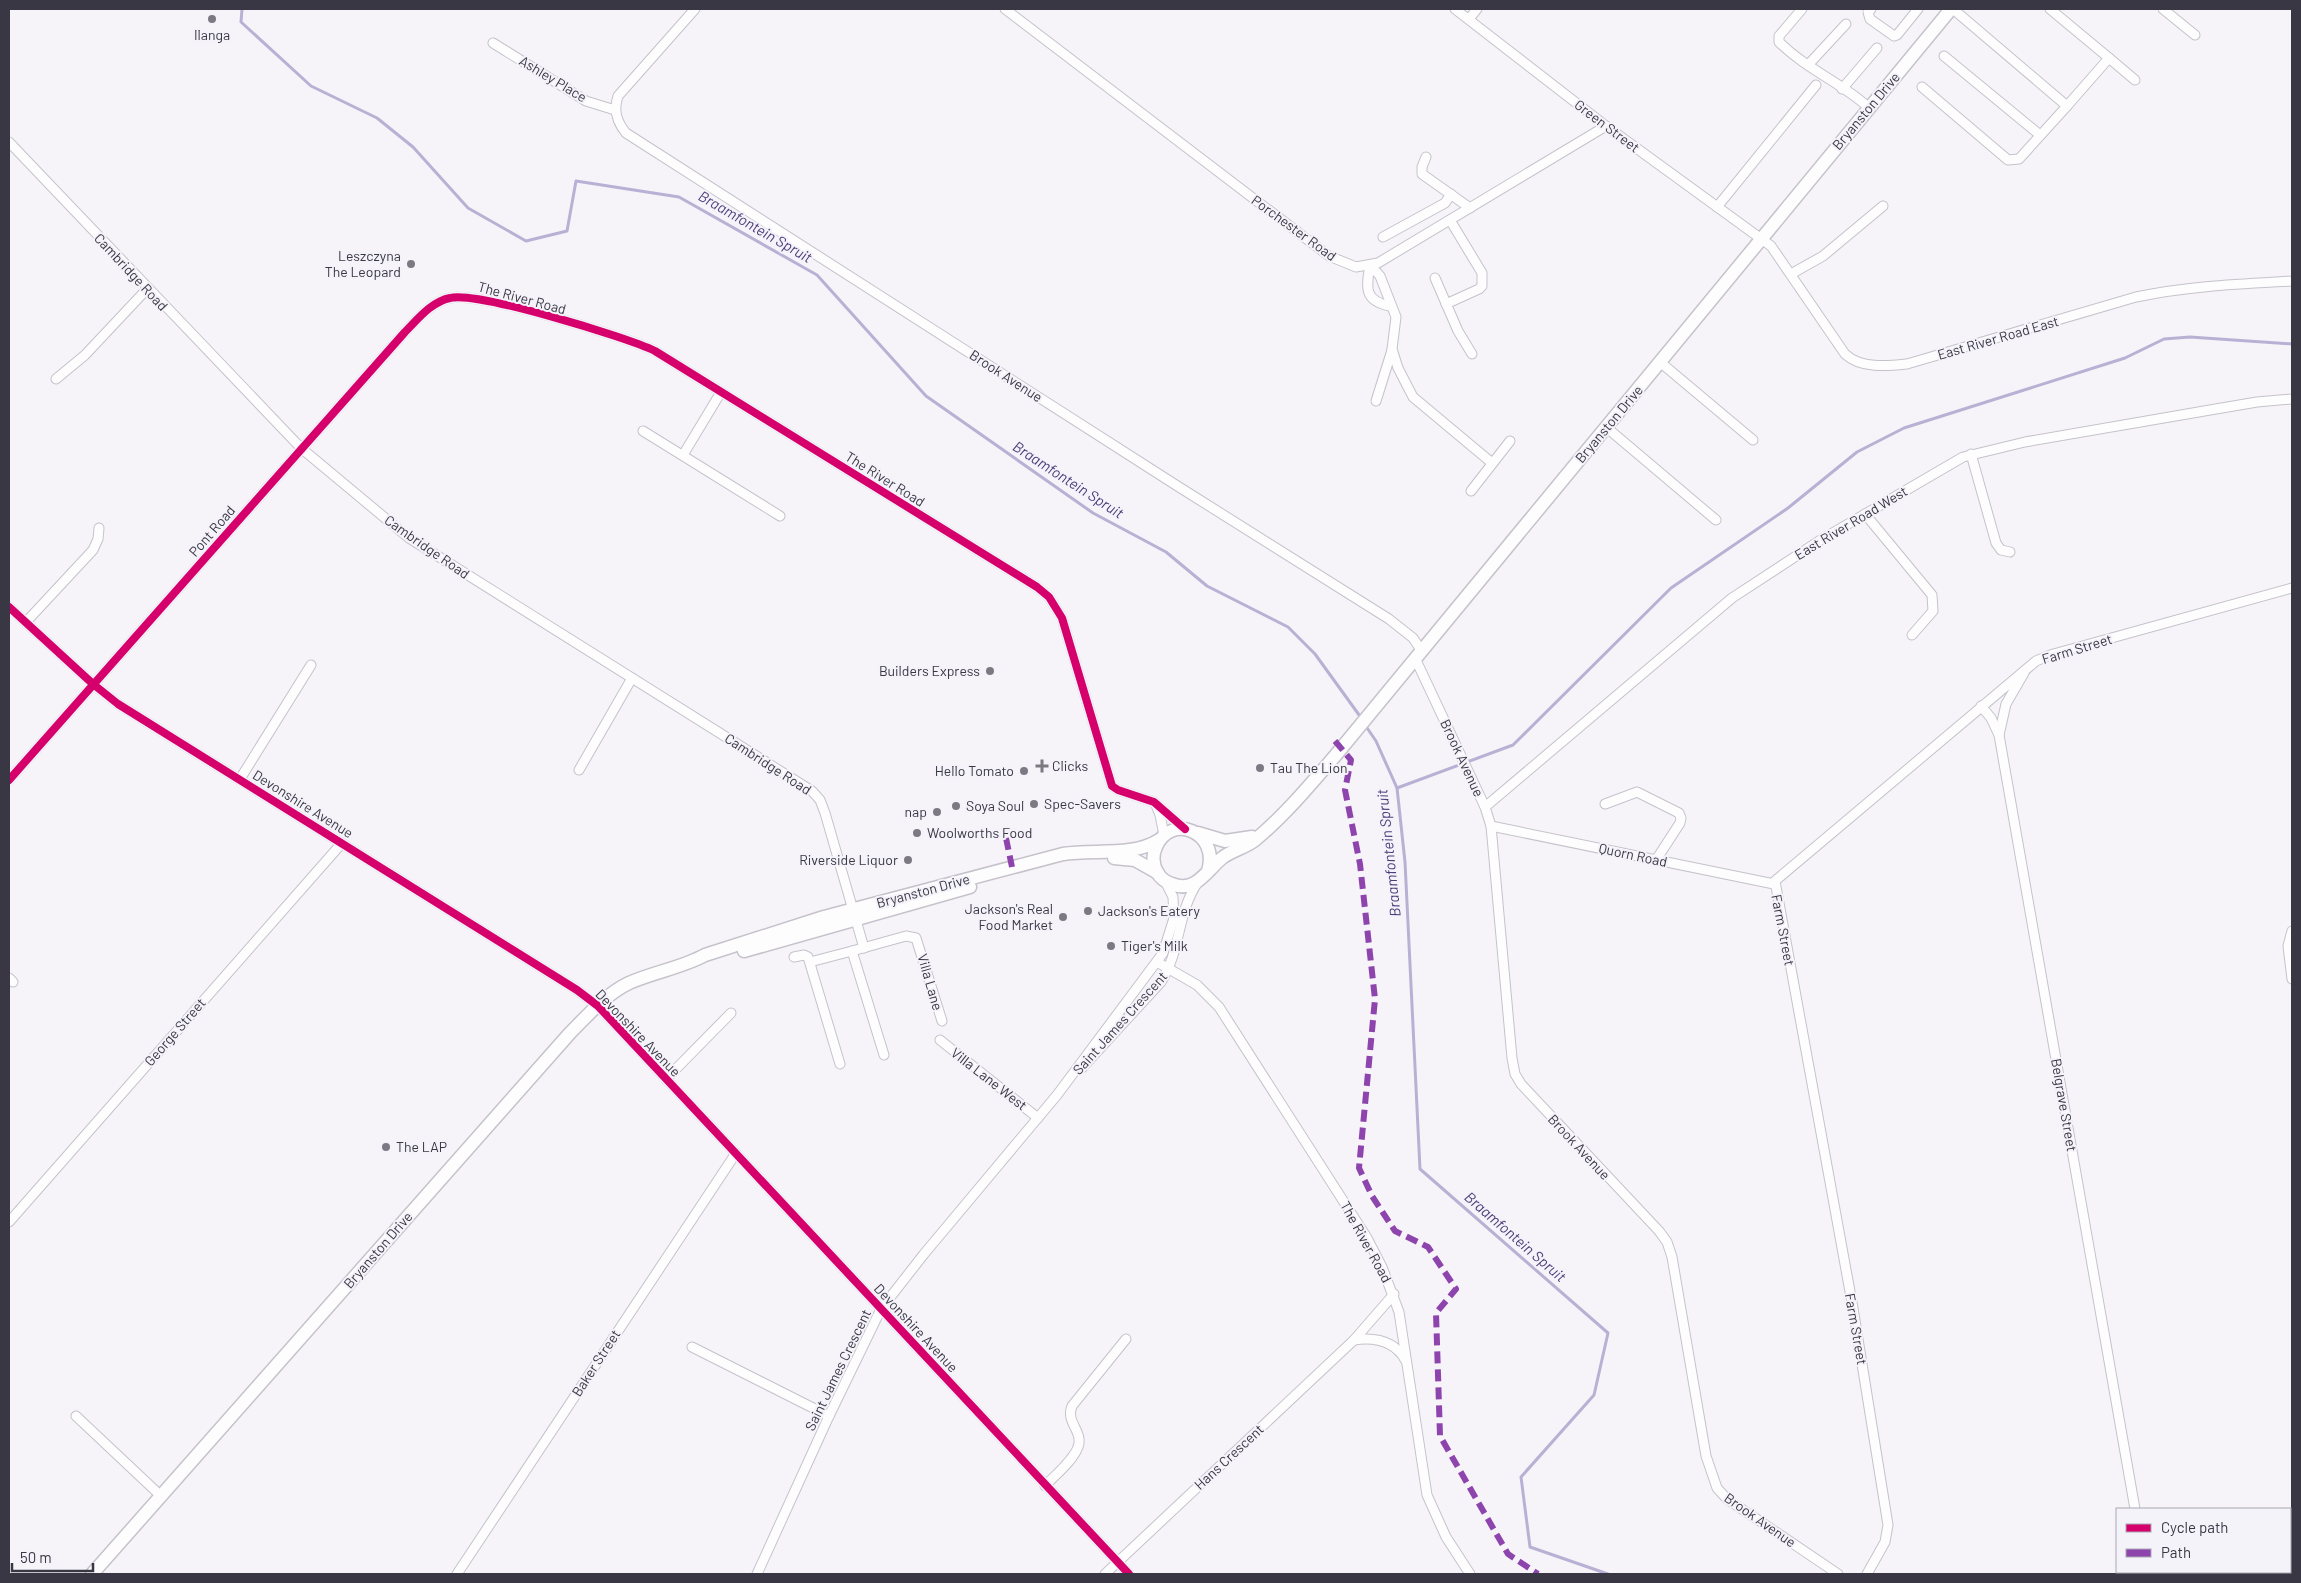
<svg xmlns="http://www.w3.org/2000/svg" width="2301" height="1583" viewBox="0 0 2301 1583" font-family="Barlow,sans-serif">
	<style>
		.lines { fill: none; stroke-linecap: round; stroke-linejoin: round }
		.stream { stroke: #b9b1d4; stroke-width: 3 }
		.minor-casing { stroke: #c5c2cb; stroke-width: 11 }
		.secondary-casing { stroke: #c5c2cb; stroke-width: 15 }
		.minor { stroke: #fefdfe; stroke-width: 9 }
		.secondary { stroke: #fefdfe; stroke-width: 12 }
		.quiet { stroke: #8e44ad; stroke-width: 6; stroke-dasharray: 12 6; stroke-linecap: butt }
		.cycleway-casing { stroke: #f5f3fa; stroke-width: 11 }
		.cycleway { stroke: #d6006c; stroke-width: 8 }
		.poi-dot { fill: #7c7983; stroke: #f5f3fa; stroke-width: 2 }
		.labels { text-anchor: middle; stroke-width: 4; stroke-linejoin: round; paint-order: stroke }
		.poi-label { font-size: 14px; fill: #3a3744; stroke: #f5f3fa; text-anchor: start }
		.street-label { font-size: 14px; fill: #3a3744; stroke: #f5f3fa }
		.water-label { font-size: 15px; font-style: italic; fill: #4e3c79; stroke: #f5f3fa }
	</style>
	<rect width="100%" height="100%" fill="#f6f4f9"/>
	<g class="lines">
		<!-- stream -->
		<g class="stream">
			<polyline points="242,9 241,22 311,86 377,118 413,147 468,208 526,241 567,231 576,181 679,197 817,275 926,396 1093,513 1166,552 1207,586 1288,627 1315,654 1362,719"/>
			<polyline points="1365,725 1376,741 1397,788 1405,862 1420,1169 1608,1333 1594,1395 1521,1477 1530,1547 1608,1574"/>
			<polyline points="1397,788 1513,745 1671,588 1788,508 1857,452 1904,428 2125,358 2164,339 2190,337 2292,344"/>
		</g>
		<!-- minor casing -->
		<g class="minor-casing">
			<g id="minor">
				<path d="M695,9L618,96C613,111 617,122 626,133L1179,487L1389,619L1413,638L1421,650"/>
				<polyline points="1005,9 1329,256 1356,267 1378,263 1606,126"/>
				<path d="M1455,9L1606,126L1771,246L1845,354C1861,369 1888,366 1907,364L2136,297C2188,286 2240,284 2292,281"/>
				<path d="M1802,9L1779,36V42C1806,69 1842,83 1868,107"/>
				<polyline points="1871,9 1868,12 1870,19 1894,36 1897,35 1918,9"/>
				<polyline points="1953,9 2067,106 2109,58 2050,9"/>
				<polyline points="2163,9 2195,35"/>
				<polyline points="1469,19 1477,9"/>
				<polyline points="493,43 586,101 615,110"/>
				<polyline points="1944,56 2040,135"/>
				<polyline points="2109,58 2135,80"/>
				<polyline points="1808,65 1846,24"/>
				<polyline points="1922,87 2008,160 2019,159 2067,106"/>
				<polyline points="1842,89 1877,48"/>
				<polyline points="9,142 301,448 409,538 812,791 820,800 825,813 864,948"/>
				<polyline points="1426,157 1422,167 1422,174 1470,208"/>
				<polyline points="1717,207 1816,85"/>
				<polyline points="1383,237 1445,203 1451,194"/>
				<polyline points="1370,265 1380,276 1396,317 1392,349 1398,368 1413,397 1492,463"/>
				<path d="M1370,265C1366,288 1364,301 1390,306"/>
				<polyline points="1791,274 1823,256 1883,206"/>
				<polyline points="1435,278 1458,331 1472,354"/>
				<polyline points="1446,304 1479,289 1482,286 1482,273 1450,220"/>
				<polyline points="1660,362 1753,440"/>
				<polyline points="56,379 85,355 147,289"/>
				<polyline points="1376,401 1392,350"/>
				<polyline points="1606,427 1716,520"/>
				<polyline points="643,431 780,516"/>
				<polyline points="1971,454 1996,543 2001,550 2010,552"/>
				<polyline points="683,455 721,392"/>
				<polyline points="1471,491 1510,441"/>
				<polyline points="1865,514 1932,595 1933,611 1912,635"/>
				<polyline points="9,607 93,684 118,704 577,990 598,1006 1129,1574"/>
				<polyline points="26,622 93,550 98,539 99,528"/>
				<polyline points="1415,658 1485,807 1491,826 1512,1058 1515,1074 1521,1084 1659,1231 1667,1242 1672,1257 1706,1456 1717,1488 1727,1499 1838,1574"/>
				<polyline points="1981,706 1991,718 1999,735 2135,1509"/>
				<polyline points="1999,735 2006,704 2024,673"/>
				<polyline points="579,770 632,678"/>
				<polyline points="240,779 311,665"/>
				<path d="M9,780L405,332C418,319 431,302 450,298C477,291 626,337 655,351L1037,587L1049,597L1062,618L1112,786L1118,790L1154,802L1185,829"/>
				<polyline points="1605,804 1637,792 1679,813 1681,818 1680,823 1656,860"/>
				<polyline points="1156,805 1160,815 1164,835"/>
				<polyline points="1485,807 1732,598 1819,541 1963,457 2025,442 2210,410 2257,402 2292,399"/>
				<polyline points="1491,826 1774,884"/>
				<polyline points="2292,931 2288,946 2292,979"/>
				<polyline points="794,957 804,955 808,957 840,1064"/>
				<polyline points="810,962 852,951"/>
				<polyline points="1157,962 1197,985 1219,1007 1367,1238 1382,1267 1399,1312 1427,1495 1446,1537 1470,1574"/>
				<polyline points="9,978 13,982"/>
				<polyline points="940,1040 1038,1118"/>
				<polyline points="884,1055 852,951 906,936 916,938 942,1021"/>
				<path d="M1082,1068L1161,982C1181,951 1177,912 1198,882"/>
				<polyline points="666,1079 731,1013"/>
				<polyline points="9,1222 342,843"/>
				<path d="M1354,1340C1375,1337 1395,1341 1406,1361"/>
				<polyline points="692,1347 829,1416"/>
				<polyline points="76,1416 161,1496"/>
				<path d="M1045,1486C1055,1475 1073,1461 1078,1447C1084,1432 1065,1422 1072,1406L1126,1339"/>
				<polyline points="2145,1572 2145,1574"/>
				<polyline points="457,1574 736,1153"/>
				<polyline points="757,1574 829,1416 881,1309 924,1254 1057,1095 1163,953 1174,918 1173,897 1165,881"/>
				<polyline points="1105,1574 1354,1340 1394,1294"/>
				<polyline points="1867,1574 1885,1542 1888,1525 1853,1308 1775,881 2036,661 2050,655 2292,588"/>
			</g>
		</g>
		<!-- secondary casing -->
		<g class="secondary-casing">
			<g id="secondary">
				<polyline points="1198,833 1225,841 1252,837"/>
				<polyline points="1114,858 1135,860 1158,873"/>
				<path d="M1208,871C1220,832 1171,812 1156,847C1152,855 1153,865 1157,872C1160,878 1166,882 1172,884C1195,894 1207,870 1222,858C1232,850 1245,848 1255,840C1285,815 1310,785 1335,756L1951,9"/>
				<polyline points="744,951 970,887"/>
				<path d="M92,1574L570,1033C588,1015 606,994 629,983C654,972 681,968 705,955L824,917L1063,854C1093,849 1133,857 1159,840"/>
			</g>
		</g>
		<!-- minor -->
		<use href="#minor" class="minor"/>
		<!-- secondary -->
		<use href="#secondary" class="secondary"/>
		<!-- quiet -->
		<g class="quiet">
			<polyline points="1335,741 1351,760 1345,790 1360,864 1375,999 1359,1168 1372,1196 1395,1231 1428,1247 1456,1289 1436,1313 1440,1436 1508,1554 1538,1574"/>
			<polyline points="1006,838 1012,867"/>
		</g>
		<!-- cycleway casing -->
		<g class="cycleway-casing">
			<g id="cycleway">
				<polyline points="9,607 93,684 118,704 577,990 598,1006 1129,1574"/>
				<path d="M9,780L405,332C418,319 431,302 450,298C477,291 626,337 655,351L1037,587L1049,597L1062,618L1112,786L1118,790L1154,802L1185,829"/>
			</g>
		</g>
		<!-- cycleway -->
		<use href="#cycleway" class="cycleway"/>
	</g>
	<!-- markers -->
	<g class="poi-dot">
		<circle cx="212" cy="19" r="5"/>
		<circle cx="411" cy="264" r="5"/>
		<circle cx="990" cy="671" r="5"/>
		<path d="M1039.5 758.5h5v5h5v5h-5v5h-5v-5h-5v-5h5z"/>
		<circle cx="1260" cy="768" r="5"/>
		<circle cx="1024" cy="771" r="5"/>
		<circle cx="1034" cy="804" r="5"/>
		<circle cx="956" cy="806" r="5"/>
		<circle cx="937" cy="812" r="5"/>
		<circle cx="917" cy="833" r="5"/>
		<circle cx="908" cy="860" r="5"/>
		<circle cx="1088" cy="911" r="5"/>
		<circle cx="1063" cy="917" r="5"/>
		<circle cx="1111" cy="946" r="5"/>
		<circle cx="386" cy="1147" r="5"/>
	</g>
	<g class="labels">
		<!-- poi labels -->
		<g class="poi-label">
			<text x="212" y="40" text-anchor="middle">Ilanga</text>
			<text x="401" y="261" text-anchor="end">Leszczyna<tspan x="401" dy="16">The Leopard</tspan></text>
			<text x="980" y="676" text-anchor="end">Builders Express</text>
			<text x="1052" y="771">Clicks</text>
			<text x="1270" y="773">Tau The Lion</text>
			<text x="1014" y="776" text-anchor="end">Hello Tomato</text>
			<text x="1044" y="809">Spec-Savers</text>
			<text x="966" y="811">Soya Soul</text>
			<text x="927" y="817" text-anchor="end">nap</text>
			<text x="927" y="838">Woolworths Food</text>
			<text x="898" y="865" text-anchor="end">Riverside Liquor</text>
			<text x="1053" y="914" text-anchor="end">Jackson's Real<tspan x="1053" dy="16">Food Market</tspan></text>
			<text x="1098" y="916">Jackson's Eatery</text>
			<text x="1121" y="951">Tiger's Milk</text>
			<text x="396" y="1152">The LAP</text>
		</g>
		<!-- street labels -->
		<g class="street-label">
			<text transform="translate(553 79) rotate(31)" y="5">Ashley Place</text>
			<text transform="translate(1866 111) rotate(-50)" y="5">Bryanston Drive</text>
			<text transform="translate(1607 126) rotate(37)" y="5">Green Street</text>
			<text transform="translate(1294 228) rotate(36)" y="5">Porchester Road</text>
			<text transform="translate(131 272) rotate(47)" y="5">Cambridge Road</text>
			<text transform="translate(522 298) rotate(15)" y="5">The River Road</text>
			<text transform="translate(1998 338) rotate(-16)" y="5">East River Road East</text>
			<text transform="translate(1006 376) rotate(33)" y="5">Brook Avenue</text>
			<text transform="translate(1609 424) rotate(-50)" y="5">Bryanston Drive</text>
			<text transform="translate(885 479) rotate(32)" y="5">The River Road</text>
			<text transform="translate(1851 523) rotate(-31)" y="5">East River Road West</text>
			<text transform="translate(212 531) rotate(-49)" y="5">Pont Road</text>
			<text transform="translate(427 547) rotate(35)" y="5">Cambridge Road</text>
			<text transform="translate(2077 649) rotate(-17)" y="5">Farm Street</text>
			<text transform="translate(1462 758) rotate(65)" y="5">Brook Avenue</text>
			<text transform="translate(768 764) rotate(33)" y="5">Cambridge Road</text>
			<text transform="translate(303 804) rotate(32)" y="5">Devonshire Avenue</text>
			<text transform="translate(1633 855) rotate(12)" y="5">Quorn Road</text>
			<text transform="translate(923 891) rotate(-15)" y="5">Bryanston Drive</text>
			<text transform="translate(1783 930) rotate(79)" y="5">Farm Street</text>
			<text transform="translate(930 982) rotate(74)" y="5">Villa Lane</text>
			<text transform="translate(1120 1023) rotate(-48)" y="5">Saint James Crescent</text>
			<text transform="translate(175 1032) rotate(-49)" y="5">George Street</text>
			<text transform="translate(638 1033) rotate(46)" y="5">Devonshire Avenue</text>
			<text transform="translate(989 1079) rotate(38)" y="5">Villa Lane West</text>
			<text transform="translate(2064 1105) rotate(80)" y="5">Belgrave Street</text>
			<text transform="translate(1579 1147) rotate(47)" y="5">Brook Avenue</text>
			<text transform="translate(1366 1242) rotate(61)" y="5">The River Road</text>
			<text transform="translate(378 1250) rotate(-49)" y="5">Bryanston Drive</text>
			<text transform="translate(916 1328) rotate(47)" y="5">Devonshire Avenue</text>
			<text transform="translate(1856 1329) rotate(80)" y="5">Farm Street</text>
			<text transform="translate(596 1363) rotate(-57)" y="5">Baker Street</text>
			<text transform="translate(838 1370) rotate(-64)" y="5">Saint James Crescent</text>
			<text transform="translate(1229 1457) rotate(-43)" y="5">Hans Crescent</text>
			<text transform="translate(1760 1520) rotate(35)" y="5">Brook Avenue</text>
		</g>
		<!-- water labels -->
		<g class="water-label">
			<text transform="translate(755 227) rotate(30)" y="5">Braamfontein Spruit</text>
			<text transform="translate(1068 480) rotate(33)" y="5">Braamfontein Spruit</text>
			<text transform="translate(1389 853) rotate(-96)" y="5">Braamfontein Spruit</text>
			<text transform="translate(1515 1237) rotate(41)" y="5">Braamfontein Spruit</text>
		</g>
	</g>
	<!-- border -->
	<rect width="2301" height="1583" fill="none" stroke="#3a3744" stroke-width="20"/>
	<!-- legend -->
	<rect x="2116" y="1508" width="175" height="65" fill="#f5f3fa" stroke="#aaa8b1"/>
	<rect x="2126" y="1524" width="25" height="8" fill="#d6006c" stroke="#aaa8b1"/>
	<text x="2161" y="1533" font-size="15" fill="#3a3744">Cycle path</text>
	<rect x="2126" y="1549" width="25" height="8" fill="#8e44ad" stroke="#aaa8b1"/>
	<text x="2161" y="1558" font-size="15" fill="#3a3744">Path</text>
	<!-- scale -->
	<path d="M12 1563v8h81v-8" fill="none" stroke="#3a3744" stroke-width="2.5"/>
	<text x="20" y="1563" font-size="15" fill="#3a3744" stroke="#f5f3fa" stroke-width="4" paint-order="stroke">50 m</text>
</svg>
